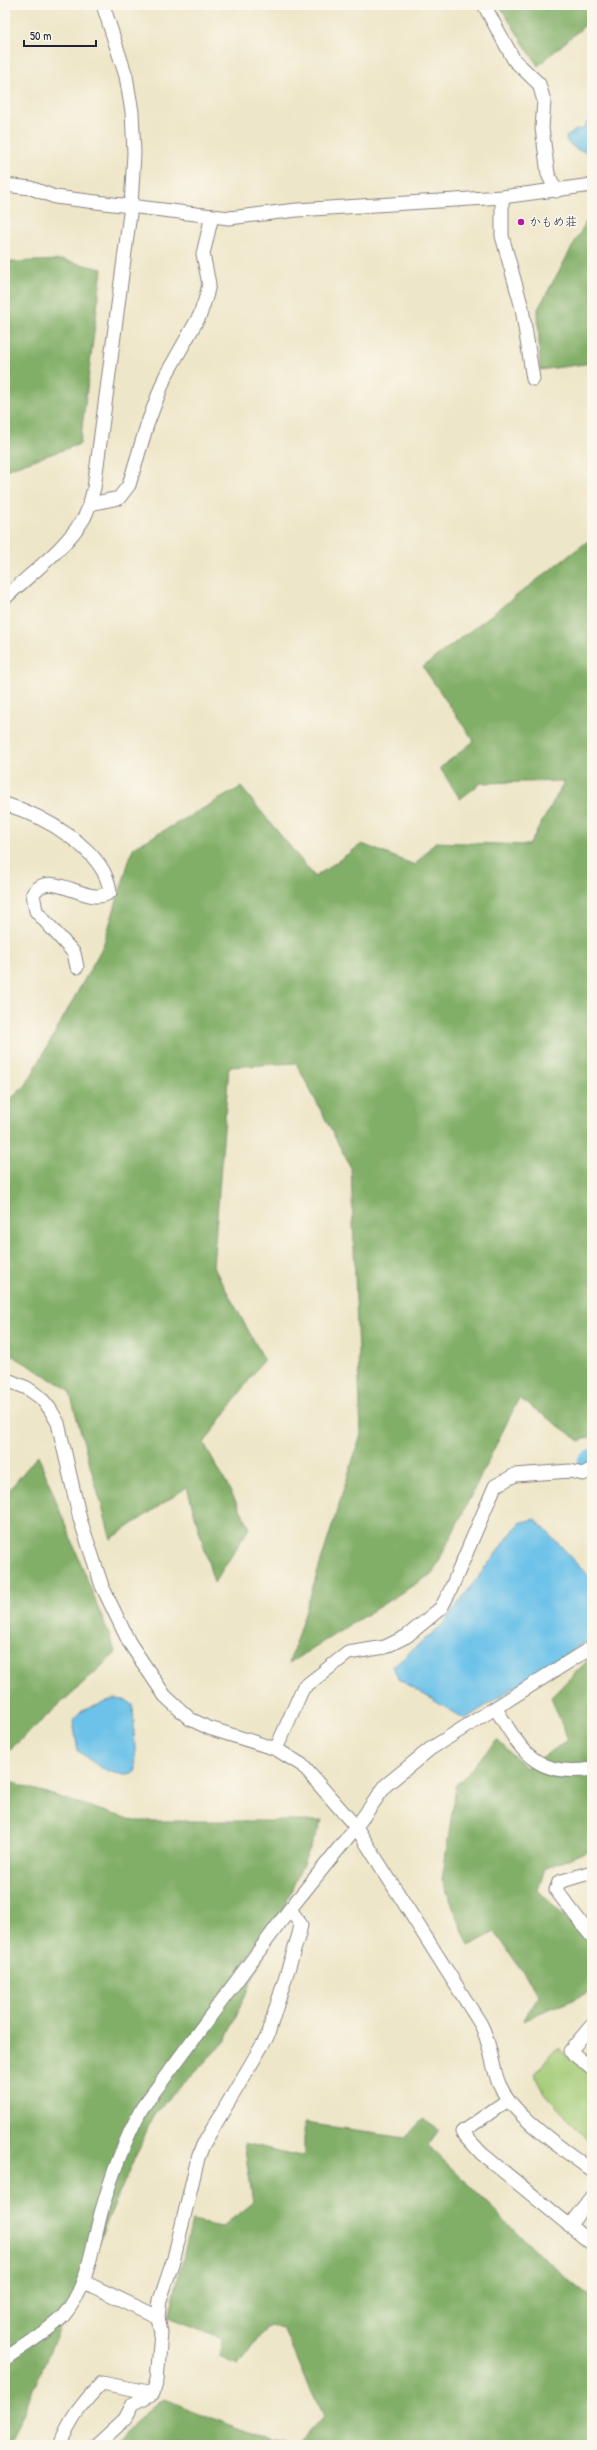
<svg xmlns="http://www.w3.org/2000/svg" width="597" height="2450" viewBox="0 0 597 2450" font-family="'Patrick Hand','Klee One',sans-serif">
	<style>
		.green { fill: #a3cb76; stroke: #627658 }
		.forest { fill: #82af67; stroke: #526851 }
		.water { fill: #6dc2e9; stroke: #487292 }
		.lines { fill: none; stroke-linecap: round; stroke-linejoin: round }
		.river { stroke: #6dc2e9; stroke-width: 17 }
		.minor-casing { stroke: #888482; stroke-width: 15 }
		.minor { stroke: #fff; stroke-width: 13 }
		.poi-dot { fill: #b5179e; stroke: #fbf7ec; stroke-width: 1.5 }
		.labels { text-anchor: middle; stroke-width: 3; stroke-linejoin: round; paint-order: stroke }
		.poi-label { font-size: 12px; fill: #22223b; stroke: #fbf7ec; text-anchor: start }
	</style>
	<rect width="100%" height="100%" fill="#fbf7ec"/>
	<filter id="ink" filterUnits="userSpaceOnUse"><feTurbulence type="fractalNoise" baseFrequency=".025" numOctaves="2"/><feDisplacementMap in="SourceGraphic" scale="8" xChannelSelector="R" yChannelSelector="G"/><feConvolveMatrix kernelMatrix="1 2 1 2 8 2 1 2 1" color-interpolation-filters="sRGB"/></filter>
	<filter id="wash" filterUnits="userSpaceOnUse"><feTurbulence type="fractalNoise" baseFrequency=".012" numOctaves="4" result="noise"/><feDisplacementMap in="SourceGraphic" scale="16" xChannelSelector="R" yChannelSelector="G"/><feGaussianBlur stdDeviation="0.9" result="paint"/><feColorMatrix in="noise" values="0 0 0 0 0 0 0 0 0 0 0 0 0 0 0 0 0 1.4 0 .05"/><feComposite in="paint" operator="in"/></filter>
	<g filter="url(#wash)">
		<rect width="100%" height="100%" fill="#eee6c8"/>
		<!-- green -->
		<polygon class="green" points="559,2048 592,2076 592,2145 545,2094 535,2074 555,2050"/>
		<!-- forest -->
		<g class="forest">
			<polygon points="499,5 592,5 592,19 538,66"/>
			<polygon points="586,222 592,228 592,363 540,370 538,309"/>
			<polygon points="62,260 102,269 80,444 5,470 5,262"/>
			<polygon points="592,538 592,1436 580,1441 519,1398 433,1573 289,1663 361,1434 351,1168 296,1063 229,1067 213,1266 264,1359 204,1443 250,1527 214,1583 187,1487 111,1539 69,1390 5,1351 5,1104 26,1085 103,946 133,848 241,787 315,877 362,844 415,865 435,842 529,845 565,781 481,783 460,799 440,768 474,741 423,667"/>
			<polygon points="38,1455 116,1653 5,1754 5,1495"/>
			<polygon points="592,1656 592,1849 545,1869 538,1890 592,1945 592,1991 523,2020 539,1995 495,1932 469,1946 442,1880 456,1786 497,1740 526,1768 568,1740 551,1697"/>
			<polygon points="5,1780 135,1821 322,1821 225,2041 154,2114 9,2445 5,2445"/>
			<polygon points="423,2119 439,2130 428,2145 544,2259 592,2298 592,2445 297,2445 323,2416 283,2328 267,2326 239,2365 219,2357 222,2338 169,2317 192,2221 222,2227 253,2202 244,2143 304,2157 304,2123 406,2137"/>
			<polygon points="164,2399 240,2429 294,2445 117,2445 139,2419"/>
		</g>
		<!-- water -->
		<g class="water">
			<polygon points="592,116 592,153 576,149 567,142 566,137 576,130 583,129"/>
			<polygon points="535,1519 592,1579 592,1636 579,1646 465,1719 398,1679 393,1666 442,1625 519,1523"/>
			<path d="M114,1699L126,1700L133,1705L136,1772C114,1780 95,1764 78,1751L73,1721L82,1711Z"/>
		</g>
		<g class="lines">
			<!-- river -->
			<polyline class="river" points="586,1461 592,1458"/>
		</g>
	</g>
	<g filter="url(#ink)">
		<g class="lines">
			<!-- minor casing -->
			<g class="minor-casing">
				<g id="minor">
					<polyline points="484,5 514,60 539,84 544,101 542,128 548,174 556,191"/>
					<polyline points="5,185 31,188 55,197 229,218 297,210 502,197 592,185"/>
					<polyline points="502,197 502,236 522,308 533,379"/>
					<polyline points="90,504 119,498 129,485 147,425 165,377 200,315 206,297 209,284 203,254 212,216"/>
					<path d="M5,598C31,573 65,549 84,518C89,509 91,498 94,488L131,206L134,153L132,112L126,76L103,5"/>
					<path d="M5,804C42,815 106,850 110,892C89,909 50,866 33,894L36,911L74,953L77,967"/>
					<path d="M5,1379L27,1388L41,1398L50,1409L58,1423L80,1519L102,1586L129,1642L165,1696L190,1719L209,1728L276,1749L302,1765L356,1827L480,2023C491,2042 491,2064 499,2084C514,2118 563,2148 592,2171"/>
					<path d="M496,1709C522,1751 535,1778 592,1769"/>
					<polyline points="276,1749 303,1688 348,1653 385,1647 407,1636 441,1608 450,1591 495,1486 515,1475 570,1471 583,1474 592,1469"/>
					<polyline points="592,1872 559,1882 556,1890 592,1937"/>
					<polyline points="592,2025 570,2051 592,2069"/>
					<polyline points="508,2100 462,2132 481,2153 592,2244"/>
					<polyline points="569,2226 592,2196"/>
					<polyline points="84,2282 158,2317"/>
					<path d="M5,2359C21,2347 52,2329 64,2315C88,2286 92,2248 101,2213C111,2177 124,2141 142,2108L290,1909L356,1827L386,1785L430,1749L592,1647"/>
					<path d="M60,2445C69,2420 83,2402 102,2383L153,2393L157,2380L161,2333L158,2317L160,2300L174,2258L198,2158L203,2145L267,2037L299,1934L301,1925L290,1909"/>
					<polyline points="97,2445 125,2419 133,2404 153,2393"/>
				</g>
			</g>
			<!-- minor -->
			<use href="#minor" class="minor"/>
		</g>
	</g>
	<!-- markers -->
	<circle class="poi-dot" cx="521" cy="222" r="4"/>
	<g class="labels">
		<!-- poi labels -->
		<g class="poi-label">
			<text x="529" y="226">かもめ荘</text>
		</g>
	</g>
	<!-- margin -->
	<rect width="597" height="2450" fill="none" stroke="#fbf7ec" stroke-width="20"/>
	<!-- scale -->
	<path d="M24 40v6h72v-6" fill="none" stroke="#22223b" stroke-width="2"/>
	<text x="30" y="40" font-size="12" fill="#22223b" stroke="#fbf7ec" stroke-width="3" paint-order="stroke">50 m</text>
</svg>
